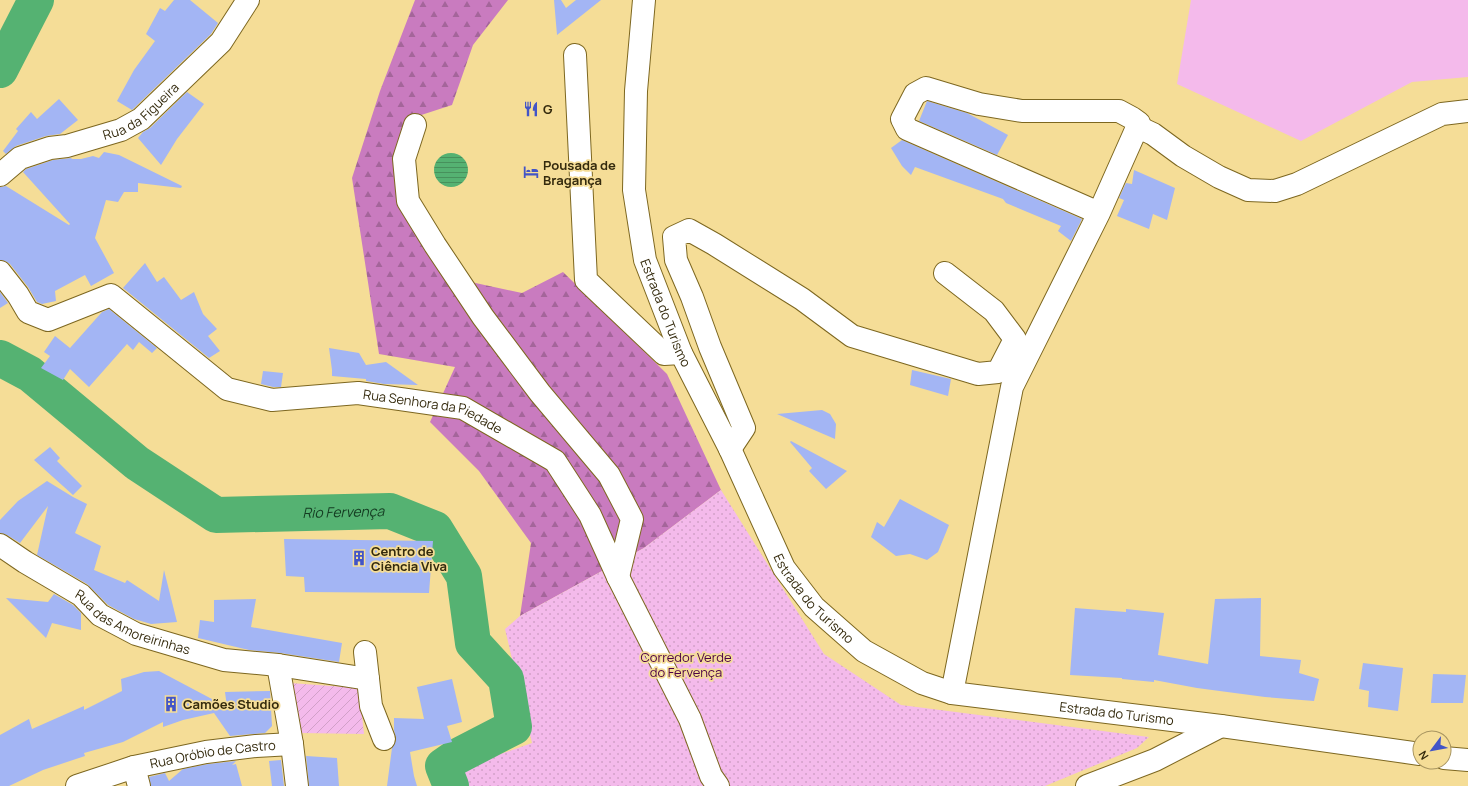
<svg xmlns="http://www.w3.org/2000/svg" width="1468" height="786" viewBox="0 0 1468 786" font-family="Manrope,sans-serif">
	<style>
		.grass { fill: #f4baeb }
		.forest { fill: url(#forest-firs) }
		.park { fill: url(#park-dots) }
		.garden { fill: url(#garden-furrows) }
		.water { fill: url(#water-rules) }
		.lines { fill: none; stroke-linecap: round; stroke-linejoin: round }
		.river { stroke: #55b272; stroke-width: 36 }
		.building { fill: #a3b5f4 }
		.minor-casing { stroke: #7d6720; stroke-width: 24 }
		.minor { stroke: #fff; stroke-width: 22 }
		.labels { text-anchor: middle; stroke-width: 3.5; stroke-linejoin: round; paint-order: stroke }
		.street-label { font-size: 13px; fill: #342a0d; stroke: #f5dd97 }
		.poi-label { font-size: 13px; font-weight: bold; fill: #342a0d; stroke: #f5dd97; text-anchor: start }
		.park-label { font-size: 13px; fill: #4c0247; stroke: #f5dd97 }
		.water-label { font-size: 14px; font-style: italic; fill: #143b21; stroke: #f5dd97 }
	</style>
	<defs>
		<pattern id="forest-firs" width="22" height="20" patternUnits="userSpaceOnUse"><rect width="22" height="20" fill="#c97bbf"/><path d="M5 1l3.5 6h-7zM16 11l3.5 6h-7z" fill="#a4659a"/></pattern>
		<pattern id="park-dots" width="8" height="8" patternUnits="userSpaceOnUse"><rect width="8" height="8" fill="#f4baeb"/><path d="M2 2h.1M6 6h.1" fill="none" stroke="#d2a0c8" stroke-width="1.8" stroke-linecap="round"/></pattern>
		<pattern id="garden-furrows" width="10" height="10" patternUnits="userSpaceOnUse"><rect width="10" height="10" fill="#f4baeb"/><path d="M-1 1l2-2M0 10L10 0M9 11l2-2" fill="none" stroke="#d2a0c8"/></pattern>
		<pattern id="water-rules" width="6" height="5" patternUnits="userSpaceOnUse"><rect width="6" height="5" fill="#55b272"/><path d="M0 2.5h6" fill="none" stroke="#47915c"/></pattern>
	</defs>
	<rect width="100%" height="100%" fill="#f5dd97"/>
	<!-- grass -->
	<polygon class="grass" points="1191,0 1468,0 1468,77 1412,82 1301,141 1177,84"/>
	<!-- forest -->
	<polygon class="forest" points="415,0 508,0 473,45 452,105 409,119 397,170 457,279 522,293 563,272 667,374 721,490 644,548 520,616 531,543 479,471 430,422 455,367 379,354 352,178 380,91"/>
	<!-- park -->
	<polygon class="park" points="721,490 824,654 901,705 1149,737 1137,748 1045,786 464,786 458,769 532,743 505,629 520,616 644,548"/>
	<!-- garden -->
	<polygon class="garden" points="290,683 359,688 364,734 299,733"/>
	<!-- water -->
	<g class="water">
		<circle cx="451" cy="170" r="17"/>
		<polygon points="515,680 527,732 461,762 452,775 456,778 450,783 444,785 437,756 507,722 499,684"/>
	</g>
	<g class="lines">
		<!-- river -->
		<g class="river">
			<polyline points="0,70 36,0"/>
			<path id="s1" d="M0,358L30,374L137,463L216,515L390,511L435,529L464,576L473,643L506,679L514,727L456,757L443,766L451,786"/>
		</g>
	</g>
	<!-- building -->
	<g class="building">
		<polygon points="174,0 190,0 218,23 211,34 132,110 117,101 134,70 155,41 146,34 160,8 165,11"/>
		<polygon points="554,0 561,0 566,8 576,0 601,0 557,35"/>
		<polygon points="187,92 204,104 177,139 161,165 138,138 143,132 150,128"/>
		<polygon points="59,99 78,120 60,134 46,136 16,146 6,154 3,151 18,131 16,129 31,112 37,119"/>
		<polygon points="927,101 967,113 1008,135 997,155 919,121"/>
		<polygon points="902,140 1082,219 1071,241 1058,231 1061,226 1006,203 1003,199 915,167 911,175 902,166 891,148"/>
		<polygon points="104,152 119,155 182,186 181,188 138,183 138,192 124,192 118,202 106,200 95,238 114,273 91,286 85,275 55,291 56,301 42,304 37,302 28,287 10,264 5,261 0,260 0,187 6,186 69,225 70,224 23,172 26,169 53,160 71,158 72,159 81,159 93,156 99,158"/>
		<polygon points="1134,170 1175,188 1167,220 1153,214 1149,229 1117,216 1124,200 1119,198 1126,183 1132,184"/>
		<polygon points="145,263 157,282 164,277 181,300 194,292 203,314 217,329 208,336 220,351 209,358 123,288"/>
		<polygon points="0,292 8,303 0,308"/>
		<polygon points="109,309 157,348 152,353 139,342 133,350 127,344 89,387 70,369 63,380 41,368 50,356 44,352 55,336 70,348 102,312"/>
		<polygon points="329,348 359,353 366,365 386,362 418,385 384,384 366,381 366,379 332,376 332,370"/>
		<polygon points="912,370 951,379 948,396 910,385"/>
		<polygon points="263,371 283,373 281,387 273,387 261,384"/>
		<polygon points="822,410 830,414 836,424 835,439 777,414"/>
		<polygon points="791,441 847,471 826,489 809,471 812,468 790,442"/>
		<polygon points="50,447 60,458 57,461 82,486 73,495 34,460"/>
		<polygon points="47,481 73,497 87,504 75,533 101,546 94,570 125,583 127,580 159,601 164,570 177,622 151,624 134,619 108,605 87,584 37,555 48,506 20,543 7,535 0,533 0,520 18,501"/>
		<polygon points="900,499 949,525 938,552 927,560 910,554 896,556 871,537 877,522 884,527"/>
		<polygon points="284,539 433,541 429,593 305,592 304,577 286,576"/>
		<polygon points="54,594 73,605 81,613 81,630 52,623 46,638 6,598 48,602"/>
		<polygon points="1261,598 1260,656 1301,660 1299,673 1319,679 1314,701 1265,697 1197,688 1154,680 1154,682 1122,679 1122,678 1070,675 1075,608 1126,612 1126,609 1164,613 1158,655 1208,664 1215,599"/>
		<polygon points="256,599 251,627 342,643 339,662 280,653 249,650 198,638 200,620 214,622 214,600"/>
		<polygon points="1363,663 1403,668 1398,711 1368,707 1369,691 1359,689"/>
		<polygon points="159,671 227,707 225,692 270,691 272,726 265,733 230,736 214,713 183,720 163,727 163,722 123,742 84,753 85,756 43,770 9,786 0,786 0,735 29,719 32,729 84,706 84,710 122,691 121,679 144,672"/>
		<polygon points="1433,674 1466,675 1463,703 1431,703"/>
		<polygon points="452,679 462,722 447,726 452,742 410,752 414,776 417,786 387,786 392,748 396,740 394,730 394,718 424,719 417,687"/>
		<polygon points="306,756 337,758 339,786 309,786"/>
		<polygon points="281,760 284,786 272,786 269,761"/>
		<polygon points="236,761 232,765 236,764 242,786 151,786 149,777 165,773 169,781 183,769 208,764"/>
	</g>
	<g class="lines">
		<!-- minor casing -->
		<g class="minor-casing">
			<g id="minor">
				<path id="s2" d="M644,0L636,91L634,190L645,260L681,353L730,449L784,568L814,607L864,651L922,683L952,693L1221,726L1420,754"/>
				<polyline points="575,55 586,280 664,354 681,353"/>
				<polyline points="415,125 404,159 408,201 435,245 483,317 540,393 609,475 632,519 618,577"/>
				<polyline points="1138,127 1153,134 1183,156 1219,177 1248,190 1275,191 1297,184 1442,114 1468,111"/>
				<path id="s3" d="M0,175L20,158L50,148L67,146L121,130L141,119L221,42L248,0"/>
				<path id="s4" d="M0,272L18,295L28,312L48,320L111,295L227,389L272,400L358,393L463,408L555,461L590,515L618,577L690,719L711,776L718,786"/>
				<polyline points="730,449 744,428 710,347 692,297 676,260 674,237 689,230 714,244 802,299 852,336 978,374 998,372 1015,339 994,311 945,273"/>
				<path id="s5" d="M0,545L25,562L81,595L100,615L136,634L224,660L278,665L368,679"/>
				<polyline points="365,652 371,706 384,739"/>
				<polyline points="278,665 292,744 297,786"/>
				<polyline points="952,693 1012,387 1099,213 1139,123 1132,118 1119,111 1022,111 979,104 926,88 915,94 902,119 907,129 1099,213"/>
				<polyline points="1444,758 1468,760"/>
				<path id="s6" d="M134,767L206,752L256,746L292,744"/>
				<polyline points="77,786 134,767 139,786"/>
				<polyline points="1087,786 1155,760 1221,726"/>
			</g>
		</g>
		<!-- minor -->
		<use href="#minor" class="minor"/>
	</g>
	<!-- icons -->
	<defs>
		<g id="restaurant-bare" transform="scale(1.2)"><path d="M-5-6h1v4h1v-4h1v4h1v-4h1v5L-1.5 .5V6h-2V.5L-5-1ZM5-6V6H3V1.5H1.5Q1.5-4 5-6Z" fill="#4254c7" stroke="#f5dd97" stroke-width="2.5" paint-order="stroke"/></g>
		<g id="hotel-bare" transform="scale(1.2)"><path d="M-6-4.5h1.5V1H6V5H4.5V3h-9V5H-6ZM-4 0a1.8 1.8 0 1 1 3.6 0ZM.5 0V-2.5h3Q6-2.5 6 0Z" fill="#4254c7" stroke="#f5dd97" stroke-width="2.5" paint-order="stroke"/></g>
		<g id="building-bare" transform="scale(1.2)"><path d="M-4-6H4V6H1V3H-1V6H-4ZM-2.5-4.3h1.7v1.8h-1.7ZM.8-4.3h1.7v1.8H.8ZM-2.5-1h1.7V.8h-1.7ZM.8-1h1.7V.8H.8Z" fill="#4254c7" stroke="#f5dd97" stroke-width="2.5" paint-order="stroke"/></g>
	</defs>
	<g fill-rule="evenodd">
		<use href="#restaurant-bare" x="531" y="109"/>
		<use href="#hotel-bare" x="531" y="172"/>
		<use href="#building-bare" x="359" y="558"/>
		<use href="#building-bare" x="171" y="704"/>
	</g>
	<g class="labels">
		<!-- street labels -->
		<g class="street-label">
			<text dy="5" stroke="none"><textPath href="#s3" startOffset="158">Rua da Figueira</textPath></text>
			<text dy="5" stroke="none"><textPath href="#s2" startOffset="318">Estrada do Turismo</textPath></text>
			<text dy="5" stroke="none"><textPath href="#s4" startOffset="498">Rua Senhora da Piedade</textPath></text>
			<text dy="5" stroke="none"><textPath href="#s2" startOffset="642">Estrada do Turismo</textPath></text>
			<text dy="5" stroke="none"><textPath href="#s5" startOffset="155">Rua das Amoreirinhas</textPath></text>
			<text dy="5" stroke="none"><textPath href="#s2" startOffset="979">Estrada do Turismo</textPath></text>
			<text dy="5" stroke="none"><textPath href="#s6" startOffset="80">Rua Oróbio de Castro</textPath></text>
		</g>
		<!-- poi labels -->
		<g class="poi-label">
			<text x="543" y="114">G</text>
			<text x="543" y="170">Pousada de<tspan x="543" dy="15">Bragança</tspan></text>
			<text x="371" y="556">Centro de<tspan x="371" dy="15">Ciência Viva</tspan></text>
			<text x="183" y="709">Camões Studio</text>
		</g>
		<!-- park labels -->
		<g class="park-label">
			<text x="686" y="662">Corredor Verde<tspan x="686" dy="15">do Fervença</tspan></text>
		</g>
		<!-- water labels -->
		<g class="water-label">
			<text dy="5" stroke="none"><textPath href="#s1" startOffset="395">Rio Fervença</textPath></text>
		</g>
	</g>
	<!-- north arrow -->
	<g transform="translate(1432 750) rotate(238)"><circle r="19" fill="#f5dd97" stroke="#a89560"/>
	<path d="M0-3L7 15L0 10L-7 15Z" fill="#4254c7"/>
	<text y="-6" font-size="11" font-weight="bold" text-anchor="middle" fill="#342a0d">N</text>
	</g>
</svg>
